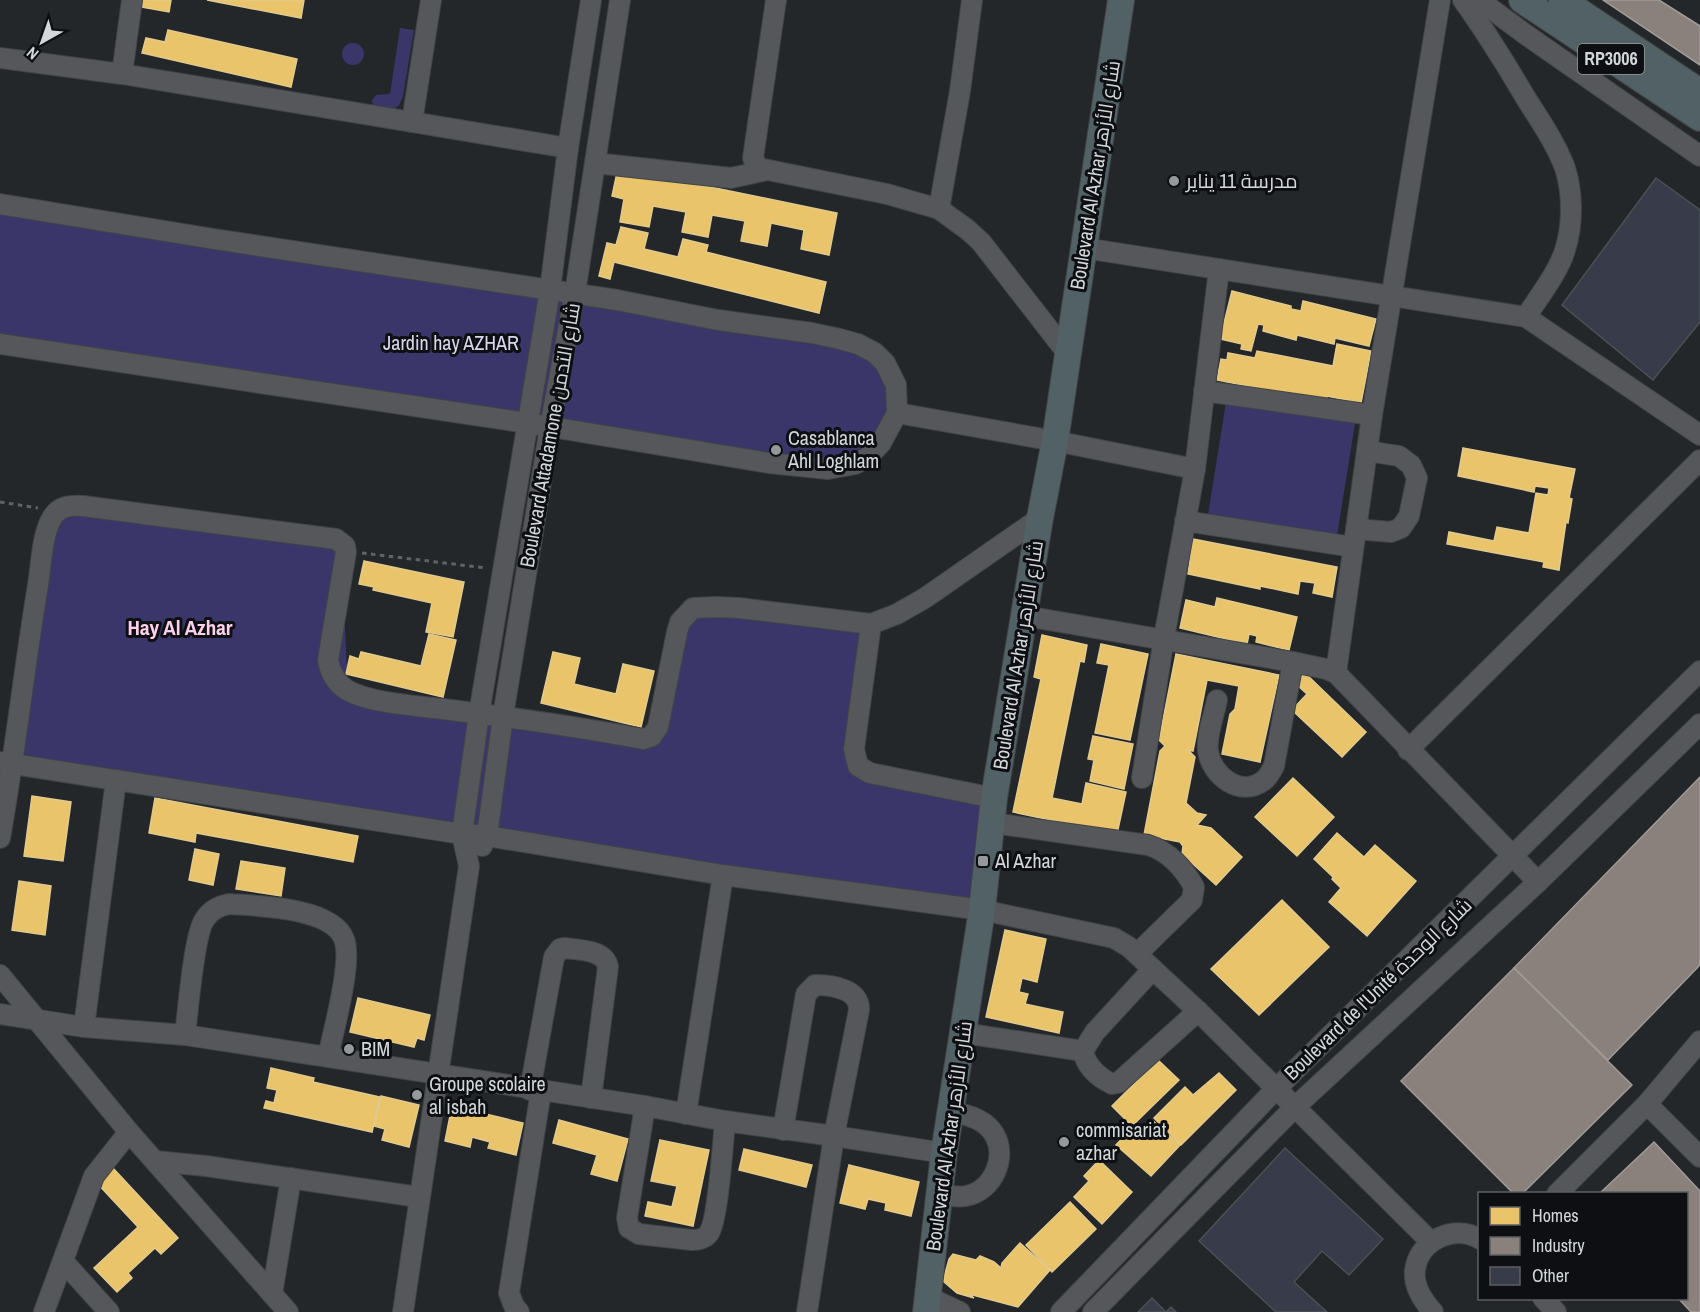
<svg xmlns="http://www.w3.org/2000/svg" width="1700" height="1312" viewBox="0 0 1700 1312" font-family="'Archivo Narrow',Cairo,sans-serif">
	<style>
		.green { fill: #3b366a }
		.homes { fill: #e9c46a; stroke: #e2ca8c; stroke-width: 1.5 }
		.industry { fill: #8a817c; stroke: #a09b98; stroke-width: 1.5 }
		.building { fill: #383c4a; stroke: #4d4f51; stroke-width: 1.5 }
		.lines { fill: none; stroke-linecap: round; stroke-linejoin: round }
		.minor-casing { stroke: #414446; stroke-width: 22 }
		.major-casing { stroke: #414446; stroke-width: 28 }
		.path { stroke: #616264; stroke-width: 3; stroke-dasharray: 4.5 4.5; stroke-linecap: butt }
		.minor { stroke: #55575a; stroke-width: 20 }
		.major { stroke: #526166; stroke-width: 26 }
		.poi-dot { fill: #96999c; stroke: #0d0f12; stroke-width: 2 }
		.labels { text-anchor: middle; stroke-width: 6; stroke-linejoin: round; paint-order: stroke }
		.shield { fill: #0d0f12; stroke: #989b9e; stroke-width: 1.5 }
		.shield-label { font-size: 18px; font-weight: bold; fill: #d3d7da }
		.street-label { font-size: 20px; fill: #d3d7da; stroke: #0d0f12 }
		.poi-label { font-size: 20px; fill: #d3d7da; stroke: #0d0f12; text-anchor: start }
		.park-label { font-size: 20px; fill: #d8d7ed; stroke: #0d0f12 }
		.neighbourhood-label { font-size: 21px; font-weight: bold; fill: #fdd1eb; stroke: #0d0f12 }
	</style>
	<rect width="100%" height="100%" fill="#242729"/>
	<!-- green -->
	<g class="green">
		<polygon points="400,28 414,30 403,96 399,105 393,110 373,107 372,100 376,95 390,94"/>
		<circle cx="353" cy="54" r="11"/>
		<polygon points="0,209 618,300 878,357 899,416 846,466 0,344"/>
		<polygon points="1226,402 1355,423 1337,536 1208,515"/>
		<polygon points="57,500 341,547 348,690 646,741 693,608 871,624 857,774 999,801 980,919 462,834 13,766"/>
	</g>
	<!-- homes -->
	<g class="homes">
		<polygon points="143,0 171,0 169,12 141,7"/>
		<polygon points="207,0 304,0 301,18"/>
		<polygon points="168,30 297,59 291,87 142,53 146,38 165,42"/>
		<polygon points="618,168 837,213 829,255 801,249 804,230 771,223 767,246 741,241 745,221 712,215 708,237 682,232 686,212 653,206 649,227 620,222 624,199 612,196"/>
		<polygon points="621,227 648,233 644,249 678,257 683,239 708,245 706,252 826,282 819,313 614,262 610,279 599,276 607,243 616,245"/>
		<polygon points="1232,291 1291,306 1291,309 1301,311 1303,301 1376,319 1369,346 1335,338 1334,344 1297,335 1296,340 1263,331 1264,325 1258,324 1251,351 1241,349 1242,344 1220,339"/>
		<polygon points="1337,344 1371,351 1361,403 1327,396 1326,402 1217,380 1221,359 1227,360 1228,353 1255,358 1257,351 1333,366"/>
		<polygon points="1463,448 1575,469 1569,498 1572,499 1568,523 1566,522 1559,570 1543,567 1544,562 1447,544 1449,532 1494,541 1497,527 1529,533 1536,493 1548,495 1549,488 1535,486 1534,492 1458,476"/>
		<polygon points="1193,539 1337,567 1332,597 1313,593 1315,583 1300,581 1298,594 1260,586 1260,589 1188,574"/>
		<polygon points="364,561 464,582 453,637 426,632 432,603 373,590 374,587 359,584"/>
		<polygon points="1217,598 1297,617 1289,650 1256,642 1257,636 1249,634 1247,644 1180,628 1186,600 1215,607"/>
		<polygon points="429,634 456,640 443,697 346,674 350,656 359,659 361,652 421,666"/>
		<polygon points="1042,635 1087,645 1084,662 1080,661 1052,798 1082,804 1086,783 1126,792 1117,834 1013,812 1041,679 1034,677"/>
		<polygon points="1101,644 1148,654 1130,740 1095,733 1109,665 1097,663"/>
		<polygon points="553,652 580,658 574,684 616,694 623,664 654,671 641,727 541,703"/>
		<polygon points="1176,654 1279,675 1260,762 1222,754 1230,714 1235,709 1239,686 1207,680 1193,751 1188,750 1195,757 1186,803 1197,813 1206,815 1197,825 1211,828 1242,857 1216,885 1182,854 1183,846 1180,842 1144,835 1160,751 1165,746 1159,740"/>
		<polygon points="1305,673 1366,732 1342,757 1292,710 1307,694 1295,683"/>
		<polygon points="1093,736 1133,744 1124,789 1090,781 1094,760 1088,759"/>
		<polygon points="1293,778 1334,817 1297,856 1255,817"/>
		<polygon points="32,796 71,802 63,861 24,856"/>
		<polygon points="155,798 358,836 353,862 196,833 195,842 149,833"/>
		<polygon points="1337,833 1364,857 1375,845 1416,881 1367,936 1329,902 1341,888 1332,879 1333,877 1314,859"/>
		<polygon points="195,849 219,854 213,885 189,880"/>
		<polygon points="241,861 285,868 281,896 236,889"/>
		<polygon points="19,881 51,886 45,935 12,930"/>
		<polygon points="1282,900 1329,947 1259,1015 1211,969"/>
		<polygon points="1005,930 1046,939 1037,982 1022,978 1019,992 1028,994 1025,1004 1063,1012 1059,1033 986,1017"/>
		<polygon points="358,998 430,1015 424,1040 417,1038 414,1047 350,1032"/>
		<polygon points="1158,1060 1179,1080 1132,1126 1112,1106"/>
		<polygon points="271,1068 314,1078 313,1082 380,1097 372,1132 264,1108 266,1101 274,1103 277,1090 267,1088"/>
		<polygon points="1219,1073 1236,1090 1181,1145 1154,1118 1185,1087 1193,1095"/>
		<polygon points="381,1096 419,1105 409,1147 382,1140 385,1129 374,1126"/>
		<polygon points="452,1106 523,1123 516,1155 488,1148 490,1142 472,1137 470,1147 445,1141"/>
		<polygon points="559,1120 628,1139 617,1181 591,1174 597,1155 553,1143"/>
		<polygon points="1152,1120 1180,1145 1151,1176 1116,1145 1131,1129 1138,1135"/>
		<polygon points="660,1140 709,1150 693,1226 645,1216 648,1202 672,1207 677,1186 651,1181"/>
		<polygon points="744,1149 812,1165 806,1187 739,1170"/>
		<polygon points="1099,1160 1132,1192 1102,1224 1074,1197 1089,1181 1084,1176"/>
		<polygon points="849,1165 919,1182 911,1216 885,1210 886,1203 868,1199 865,1209 840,1203"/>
		<polygon points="112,1167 178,1238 161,1254 155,1248 128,1273 132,1278 117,1292 94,1268 138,1227 96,1182"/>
		<polygon points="1070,1202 1096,1229 1052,1272 1026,1245"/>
		<polygon points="1020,1243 1050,1270 1018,1307 969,1294 974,1298 957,1293 943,1281 949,1259 953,1254 976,1260 980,1256 994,1262 1001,1268 1002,1263"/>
	</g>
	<!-- industry -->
	<g class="industry">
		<polygon points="1603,0 1659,0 1700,26 1700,65"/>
		<polygon points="1700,777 1700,965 1608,1060 1514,968"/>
		<polygon points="1514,968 1632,1085 1522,1194 1514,1194 1401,1081"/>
		<polygon points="1654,1142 1700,1191 1700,1312 1691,1312 1678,1298 1686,1298 1686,1194 1599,1194"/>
	</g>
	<!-- building -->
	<g class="building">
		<polygon points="1656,178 1700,210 1700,322 1653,380 1562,305"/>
		<polygon points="1285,1148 1383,1239 1349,1275 1322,1251 1294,1282 1327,1312 1276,1312 1199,1241"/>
		<polygon points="1152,1298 1166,1312 1171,1307 1176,1312 1138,1312"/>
	</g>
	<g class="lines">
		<!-- minor casing -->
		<g class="minor-casing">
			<g id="minor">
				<polyline points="132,0 122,74 412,122 431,0"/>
				<polyline points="776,0 753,158 758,168 887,194 939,209 968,230 981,242 1068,354"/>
				<path d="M1463,0C1486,32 1507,66 1527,100C1541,122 1556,144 1565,168C1573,193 1573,225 1565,250C1559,271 1538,298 1526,317"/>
				<polyline points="1479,0 1525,34 1700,156"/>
				<polyline points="0,58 122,74"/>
				<polyline points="412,122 568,148"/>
				<polyline points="595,163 731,178 767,170"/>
				<polyline points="0,204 214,239 617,300 718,320 812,333 840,339 858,344 875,353 885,363 896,385 897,413 881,443 868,457 855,464 828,469 769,463 527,423 0,344"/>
				<polyline points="939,209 960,91 972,0"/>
				<polyline points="1084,248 1526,317 1700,435"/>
				<polyline points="1204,391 1372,415"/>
				<polyline points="897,413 1055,441 1195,469"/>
				<polyline points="1185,521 1353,547"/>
				<polyline points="1356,529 1391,532 1401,528 1409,516 1417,478 1411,465 1399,456 1367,451"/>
				<polyline points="1025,616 1293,662 1326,669 1336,673 1538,882"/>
				<polyline points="871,624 854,749 858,766 870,773 994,798"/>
				<polyline points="1336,673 1372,415 1440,0"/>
				<path d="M1217,700C1214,716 1206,735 1208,751C1211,775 1240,798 1263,781C1268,778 1271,771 1274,766L1293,662"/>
				<polyline points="1408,750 1700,460"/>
				<polyline points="0,762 462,834 487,836 723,875 982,910 1114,938 1129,947 1198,1011 1431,1242"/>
				<polyline points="1142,778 1164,638 1195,469 1219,269"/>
				<path d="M993,823L1148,845C1168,851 1184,868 1194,887L1192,900L1137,954"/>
				<path d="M0,838C15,754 24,669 38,585C41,567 42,534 52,518C59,506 70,505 83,506L336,539L345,546L346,552L328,660C330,672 336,683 347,690C371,704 422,706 451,710C515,718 579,727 643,739L652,736L658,727L677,632L680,622L693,608L717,607L739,608L871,624L897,614L925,598L1040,518"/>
				<polyline points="482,846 487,836 503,716 550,427 575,293 620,0"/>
				<path d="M1153,969L1095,1032L1083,1051C1086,1066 1098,1077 1112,1084L1118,1083L1198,1011"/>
				<polyline points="0,975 129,1132 288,1312"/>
				<polyline points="0,1014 84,1027 185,1035 645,1106 725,1121 834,1136 944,1153"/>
				<polyline points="84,1027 116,780"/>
				<polyline points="963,1033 1083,1051"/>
				<path d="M185,1035C188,1012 194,933 205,919C210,911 219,906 229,904C257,906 332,907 344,939C353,961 333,1032 328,1057"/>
				<path d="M530,1090L554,957L560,949L564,948C578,950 605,949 608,967L591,1098"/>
				<polyline points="1647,1104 1700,1157"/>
				<path d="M645,1106L627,1218L629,1228L639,1234L692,1240C699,1240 705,1239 709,1233C718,1220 723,1142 725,1121"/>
				<polyline points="686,1114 723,875"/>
				<path d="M783,1130L806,994L815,985C832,985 860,989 859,1010L834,1136L807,1312"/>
				<polyline points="155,1161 206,1166 419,1197"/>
				<path d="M939,1194C948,1195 957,1198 966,1196C993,1191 1008,1157 994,1134C985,1119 967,1114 950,1112"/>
				<polyline points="1557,1194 1647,1104 1700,1041"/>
				<polyline points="63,1261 109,1312"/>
				<polyline points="272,1294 291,1178"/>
				<polyline points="928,1297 960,1312"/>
				<polyline points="1543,1298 1556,1312"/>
				<polyline points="44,1312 94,1176 129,1132"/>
				<polyline points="403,1312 469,866 462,834 479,714 550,290 568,148 591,0"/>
				<polyline points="519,1312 514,1306 509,1293 541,1091"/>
				<polyline points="1061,1312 1275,1090 1700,671"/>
				<polyline points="1093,1312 1294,1108 1538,882 1700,724"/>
				<path d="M1433,1312C1423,1301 1413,1286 1415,1270C1419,1240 1454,1224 1480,1239"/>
			</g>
		</g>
		<!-- major casing -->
		<g class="major-casing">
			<g id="major">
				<polyline points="1522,0 1700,118"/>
				<polyline points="1562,0 1700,92"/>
				<polyline points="926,1312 944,1153 982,910 994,798 1040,518 1055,441 1121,0"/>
			</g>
		</g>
		<!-- path -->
		<g class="path">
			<polyline points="0,502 38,508"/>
			<polyline points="362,553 486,568"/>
		</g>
		<!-- minor -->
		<use href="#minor" class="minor"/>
		<!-- major -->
		<use href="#major" class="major"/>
	</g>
	<!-- markers -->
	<g class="poi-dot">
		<circle cx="1174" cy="181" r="6"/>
		<circle cx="776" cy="450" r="6"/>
		<rect x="977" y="855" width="12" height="12" rx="3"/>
		<circle cx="349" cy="1049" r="6"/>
		<circle cx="417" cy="1095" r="6"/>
		<circle cx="1064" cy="1142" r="6"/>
	</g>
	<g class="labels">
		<!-- shield labels -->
		<rect class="shield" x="1578" y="44" width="66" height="30" rx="4.5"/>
		<g class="shield-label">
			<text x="1611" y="65">RP3006</text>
		</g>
		<!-- street labels -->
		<g class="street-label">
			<text transform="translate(1095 175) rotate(-81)" y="7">Boulevard Al Azhar شارع الأزهر</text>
			<text transform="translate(550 435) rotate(-80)" y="7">Boulevard Attadamone شارع التدمن</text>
			<text transform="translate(1018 655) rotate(-81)" y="7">Boulevard Al Azhar شارع الأزهر</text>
			<text transform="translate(1378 989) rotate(-44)" y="7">Boulevard de l'Unité شارع الوحدة</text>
			<text transform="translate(949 1136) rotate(-82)" y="7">Boulevard Al Azhar شارع الأزهر</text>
		</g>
		<!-- poi labels -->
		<g class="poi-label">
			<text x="1186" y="188">مدرسة 11 يناير</text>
			<text x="788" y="445">Casablanca<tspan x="788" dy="23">Ahl Loghlam</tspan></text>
			<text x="995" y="868">Al Azhar</text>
			<text x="361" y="1056">BIM</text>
			<text x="429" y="1091">Groupe scolaire<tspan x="429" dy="23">al isbah</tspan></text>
			<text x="1076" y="1137">commisariat<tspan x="1076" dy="23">azhar</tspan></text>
		</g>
		<!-- park labels -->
		<g class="park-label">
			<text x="451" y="350">Jardin hay AZHAR</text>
		</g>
		<!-- neighbourhood labels -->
		<g class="neighbourhood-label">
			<text x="180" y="635">Hay Al Azhar</text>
		</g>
	</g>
	<!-- legend -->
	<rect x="1478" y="1192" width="210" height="108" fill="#0d0f12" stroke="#5c5f62" stroke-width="1.5"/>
	<rect x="1490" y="1207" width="30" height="18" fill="#e9c46a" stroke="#5c5f62" stroke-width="1.5"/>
	<text x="1532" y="1222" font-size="18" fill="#d3d7da">Homes</text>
	<rect x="1490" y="1237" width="30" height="18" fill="#8a817c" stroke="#5c5f62" stroke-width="1.5"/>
	<text x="1532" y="1252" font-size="18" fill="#d3d7da">Industry</text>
	<rect x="1490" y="1267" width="30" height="18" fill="#383c4a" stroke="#5c5f62" stroke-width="1.5"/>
	<text x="1532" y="1282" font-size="18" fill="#d3d7da">Other</text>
	<!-- north arrow -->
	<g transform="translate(42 42) rotate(220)" stroke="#0d0f12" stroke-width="4.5" paint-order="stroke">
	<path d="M0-4.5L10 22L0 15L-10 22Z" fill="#d3d7da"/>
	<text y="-9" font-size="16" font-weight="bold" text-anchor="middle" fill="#d3d7da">N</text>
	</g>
</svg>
